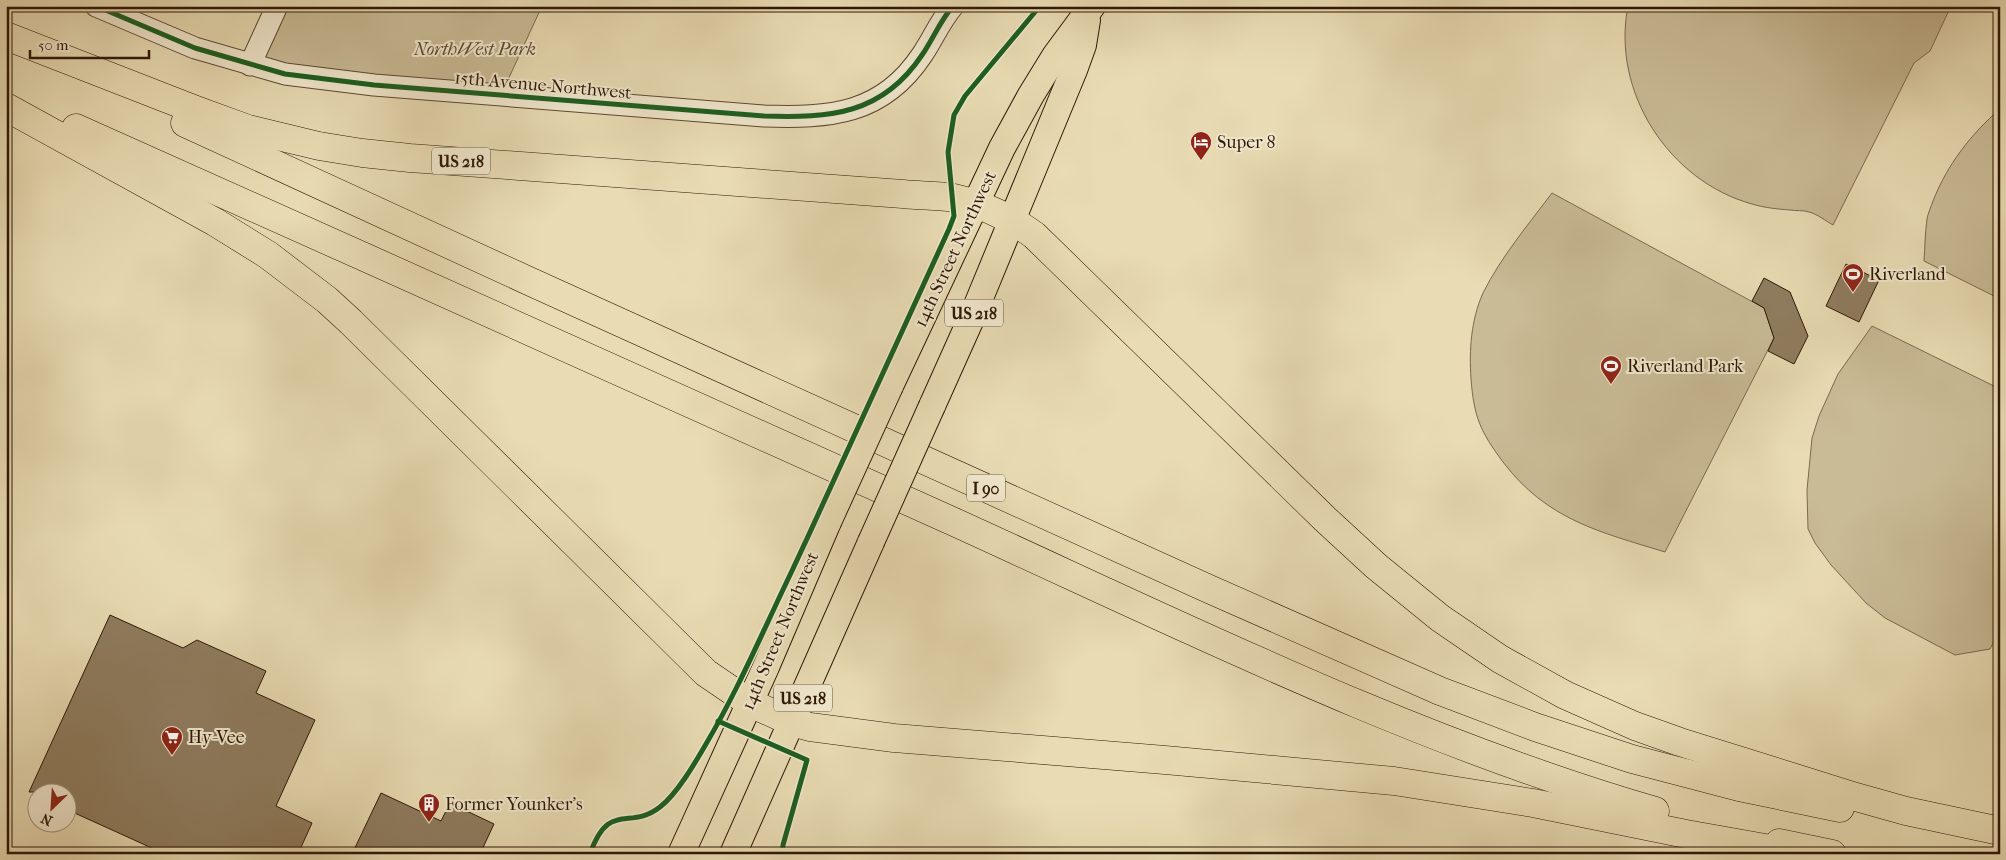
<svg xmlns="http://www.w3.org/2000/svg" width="2006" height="860" viewBox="0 0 2006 860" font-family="'IM FELL French Canon',serif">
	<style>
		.green { fill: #c9bb96; stroke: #7c694e }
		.building { fill: #8f7d60; stroke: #2e1705 }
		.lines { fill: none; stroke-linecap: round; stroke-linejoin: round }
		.minor-casing { stroke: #5d4831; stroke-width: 23 }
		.major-casing { stroke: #2e1705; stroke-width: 28 }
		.highway-casing { stroke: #2e1705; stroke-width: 29 }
		.minor { stroke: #f1e8ce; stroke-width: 21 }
		.major { stroke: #e9dcb4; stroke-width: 26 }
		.highway { stroke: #e9dcb4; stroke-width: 28 }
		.major-bridge-casing { stroke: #2e1705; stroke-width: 28; stroke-linecap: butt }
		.major-bridge { stroke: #e9dcb4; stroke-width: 26 }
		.cycleway-casing { stroke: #f1e8ce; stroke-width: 8 }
		.cycleway { stroke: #1b5e20; stroke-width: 5 }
		.labels { text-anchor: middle; stroke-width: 4; stroke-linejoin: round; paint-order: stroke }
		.shield { fill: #f1e8ce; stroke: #685641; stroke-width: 1 }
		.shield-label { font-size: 16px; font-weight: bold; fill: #2e1705 }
		.park-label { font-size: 18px; font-style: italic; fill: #5c4830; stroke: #f1e8ce }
		.street-label { font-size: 18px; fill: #2e1705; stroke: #f1e8ce }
		.poi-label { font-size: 18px; fill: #2e1705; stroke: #f1e8ce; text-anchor: start }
	</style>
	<rect width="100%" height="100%" fill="#e9dcb4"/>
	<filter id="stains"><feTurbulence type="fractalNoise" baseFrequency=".004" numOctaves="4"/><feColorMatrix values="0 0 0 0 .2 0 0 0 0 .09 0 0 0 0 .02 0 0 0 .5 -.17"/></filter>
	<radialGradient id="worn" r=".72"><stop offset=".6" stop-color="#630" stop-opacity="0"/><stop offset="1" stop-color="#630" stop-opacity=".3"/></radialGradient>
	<!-- green -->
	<g class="green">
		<polygon points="277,6 542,6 501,95 250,65"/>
		<path d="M1628,6H1951L1930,51L1914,63L1833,225C1826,221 1817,214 1809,212C1803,210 1796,211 1790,210C1778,209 1765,208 1752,204C1669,181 1611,92 1628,6Z"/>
		<path d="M2000,109V299L1924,261C1925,247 1925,233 1927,219C1928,213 1931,207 1933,201C1947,165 1971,134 2000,109Z"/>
		<path d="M1552,193L1764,308L1774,338L1665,552C1600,532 1547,520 1503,462C1480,431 1474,417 1471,379C1469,350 1471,320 1483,293C1501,257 1528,225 1552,193Z"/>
		<polygon points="1872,326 2000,389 2000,630 1990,649 1955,655 1885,618 1866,603 1831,565 1815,543 1808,529 1807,490 1812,438 1819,416 1838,374"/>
	</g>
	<!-- building -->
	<g class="building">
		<polygon points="1846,264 1879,280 1859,322 1826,306"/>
		<polygon points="1764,278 1790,292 1808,336 1794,364 1768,351 1774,338 1764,308 1752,301"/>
		<polygon points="110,615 183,648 197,640 266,671 256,693 315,720 276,806 312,823 298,854 165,854 68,810 68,792 29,792"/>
		<polygon points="381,793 441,821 450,803 494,824 480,854 352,854"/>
	</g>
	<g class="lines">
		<!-- minor casing -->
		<g class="minor-casing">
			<g id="minor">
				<path d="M96,6L195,48L285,74L374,85L764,116C830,118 882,115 922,55C933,39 940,21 953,6"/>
				<polyline points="250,65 277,6"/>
			</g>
		</g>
		<!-- major casing -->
		<g class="major-casing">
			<g id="major">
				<polyline points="890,386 1002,148 1031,95 1055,56 1092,6"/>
				<polyline points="932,406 975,310 1074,70 1083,45 1087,20"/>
				<polyline points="681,854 766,667 828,522"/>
				<polyline points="733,854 871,542"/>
			</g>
		</g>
		<!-- highway casing -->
		<g class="highway-casing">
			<g id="highway">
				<path d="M6,36L196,110L248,129L319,146L362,153L410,158L903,194C920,196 938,195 954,198C983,204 1010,218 1034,235L1325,519L1376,566L1440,618L1500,659L1565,695L1635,726L1680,742L1856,797L1906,811L2000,831"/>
				<polyline points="6,107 215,222 268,255 327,300 351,322 706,673 750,703 792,722 810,727 894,738 1165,760 1394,781 1533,803 1686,834 1798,854"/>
				<polyline points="185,123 531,282 1209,589 1440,691 1535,727 1632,759 1739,787 1840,808"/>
				<path d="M76,128C368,259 661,389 952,521C1183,626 1411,740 1655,811"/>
				<polyline points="1779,843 1832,854"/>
			</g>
		</g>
		<!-- minor -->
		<use href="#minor" class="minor"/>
		<!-- major -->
		<use href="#major" class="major"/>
		<!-- highway -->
		<use href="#highway" class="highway"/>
		<!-- major-bridge casing -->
		<g class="major-bridge-casing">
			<g id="major-bridge">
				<polyline points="828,522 890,386"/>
				<polyline points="871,542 932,406"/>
			</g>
		</g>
		<!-- major-bridge -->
		<use href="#major-bridge" class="major-bridge"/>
		<!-- cycleway casing -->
		<g class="cycleway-casing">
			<g id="cycleway">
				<path d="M96,6L195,48L285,74L374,85L764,116C830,118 882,115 922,55C933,39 940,21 953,6"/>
				<polyline points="718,721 807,760 783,845 782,854"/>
				<path d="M590,854C609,800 629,831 660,807C677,794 695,763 706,744C738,690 763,631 790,575C844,460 896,344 949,229L954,216L948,152L954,115L965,96L1040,6"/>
			</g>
		</g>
		<!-- cycleway -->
		<use href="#cycleway" class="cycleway"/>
	</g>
	<!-- icons -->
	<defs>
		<g id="hotel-pin" transform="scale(1.125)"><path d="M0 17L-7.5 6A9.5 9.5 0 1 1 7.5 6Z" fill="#8f2418" stroke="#f1e8ce"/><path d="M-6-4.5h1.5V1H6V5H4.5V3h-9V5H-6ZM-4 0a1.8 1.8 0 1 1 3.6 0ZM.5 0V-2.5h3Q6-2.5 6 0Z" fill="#fff"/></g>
		<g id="stadium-pin" transform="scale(1.125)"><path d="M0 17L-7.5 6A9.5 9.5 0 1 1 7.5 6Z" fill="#8f2418" stroke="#f1e8ce"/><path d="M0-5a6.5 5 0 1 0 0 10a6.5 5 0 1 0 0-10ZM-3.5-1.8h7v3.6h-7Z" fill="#fff"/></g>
		<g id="supermarket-pin" transform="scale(1.125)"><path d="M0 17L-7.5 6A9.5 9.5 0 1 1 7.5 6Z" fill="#8f2418" stroke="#f1e8ce"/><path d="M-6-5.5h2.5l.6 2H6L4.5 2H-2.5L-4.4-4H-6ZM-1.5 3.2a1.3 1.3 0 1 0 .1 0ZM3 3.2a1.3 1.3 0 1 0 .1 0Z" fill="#fff"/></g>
		<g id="building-pin" transform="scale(1.125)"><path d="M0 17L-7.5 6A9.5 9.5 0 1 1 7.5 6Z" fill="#8f2418" stroke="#f1e8ce"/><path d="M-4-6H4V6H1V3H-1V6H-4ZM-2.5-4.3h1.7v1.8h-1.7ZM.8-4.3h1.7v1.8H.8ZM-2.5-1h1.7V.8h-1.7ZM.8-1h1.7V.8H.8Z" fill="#fff"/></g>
	</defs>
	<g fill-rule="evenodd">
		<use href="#hotel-pin" x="1201" y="142"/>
		<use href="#stadium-pin" x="1853" y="274"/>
		<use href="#stadium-pin" x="1611" y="366"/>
		<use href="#supermarket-pin" x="172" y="737"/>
		<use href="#building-pin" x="429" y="804"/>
	</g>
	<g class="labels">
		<!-- shield labels -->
		<g class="shield">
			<rect x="432" y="147.5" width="58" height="27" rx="4"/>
			<rect x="945" y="299.5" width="58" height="27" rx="4"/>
			<rect x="967" y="474.5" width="38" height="27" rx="4"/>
			<rect x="774" y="684.5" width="58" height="27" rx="4"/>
		</g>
		<g class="shield-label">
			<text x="461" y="167">US 218</text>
			<text x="974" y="319">US 218</text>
			<text x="986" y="494">I 90</text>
			<text x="803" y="704">US 218</text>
		</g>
		<!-- park labels -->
		<g class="park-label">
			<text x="475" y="55">NorthWest Park</text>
		</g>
		<!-- street labels -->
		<g class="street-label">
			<text transform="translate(543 85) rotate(5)" y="6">15th Avenue Northwest</text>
			<text transform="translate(955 249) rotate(-65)" y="6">14th Street Northwest</text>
			<text transform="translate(780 631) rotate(-67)" y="6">14th Street Northwest</text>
		</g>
		<!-- poi labels -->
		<g class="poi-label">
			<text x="1217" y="148">Super 8</text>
			<text x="1869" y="280">Riverland</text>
			<text x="1627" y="372">Riverland Park</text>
			<text x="188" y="743">Hy-Vee</text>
			<text x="445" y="810">Former Younker's</text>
		</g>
	</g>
	<!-- margin -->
	<rect width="2006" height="860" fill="none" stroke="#e9dcb4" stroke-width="25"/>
	<rect x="8" y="8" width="1991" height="845" fill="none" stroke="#2e1705" stroke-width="2.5"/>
	<rect x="12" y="12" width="1981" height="835" fill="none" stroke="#2e1705"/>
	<!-- north arrow -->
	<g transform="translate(52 808) rotate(205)"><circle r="24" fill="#f1e8ce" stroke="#a3947e"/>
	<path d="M0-4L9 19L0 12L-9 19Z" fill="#8f2418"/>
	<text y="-8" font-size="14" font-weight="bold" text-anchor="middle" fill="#2e1705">N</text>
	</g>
	<!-- scale -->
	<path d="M30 50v8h119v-8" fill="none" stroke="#2e1705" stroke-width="2.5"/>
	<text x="38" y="50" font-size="15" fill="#2e1705" stroke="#f1e8ce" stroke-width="4" paint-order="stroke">50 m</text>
	<rect width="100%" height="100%" filter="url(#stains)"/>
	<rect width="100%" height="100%" fill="url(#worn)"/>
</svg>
